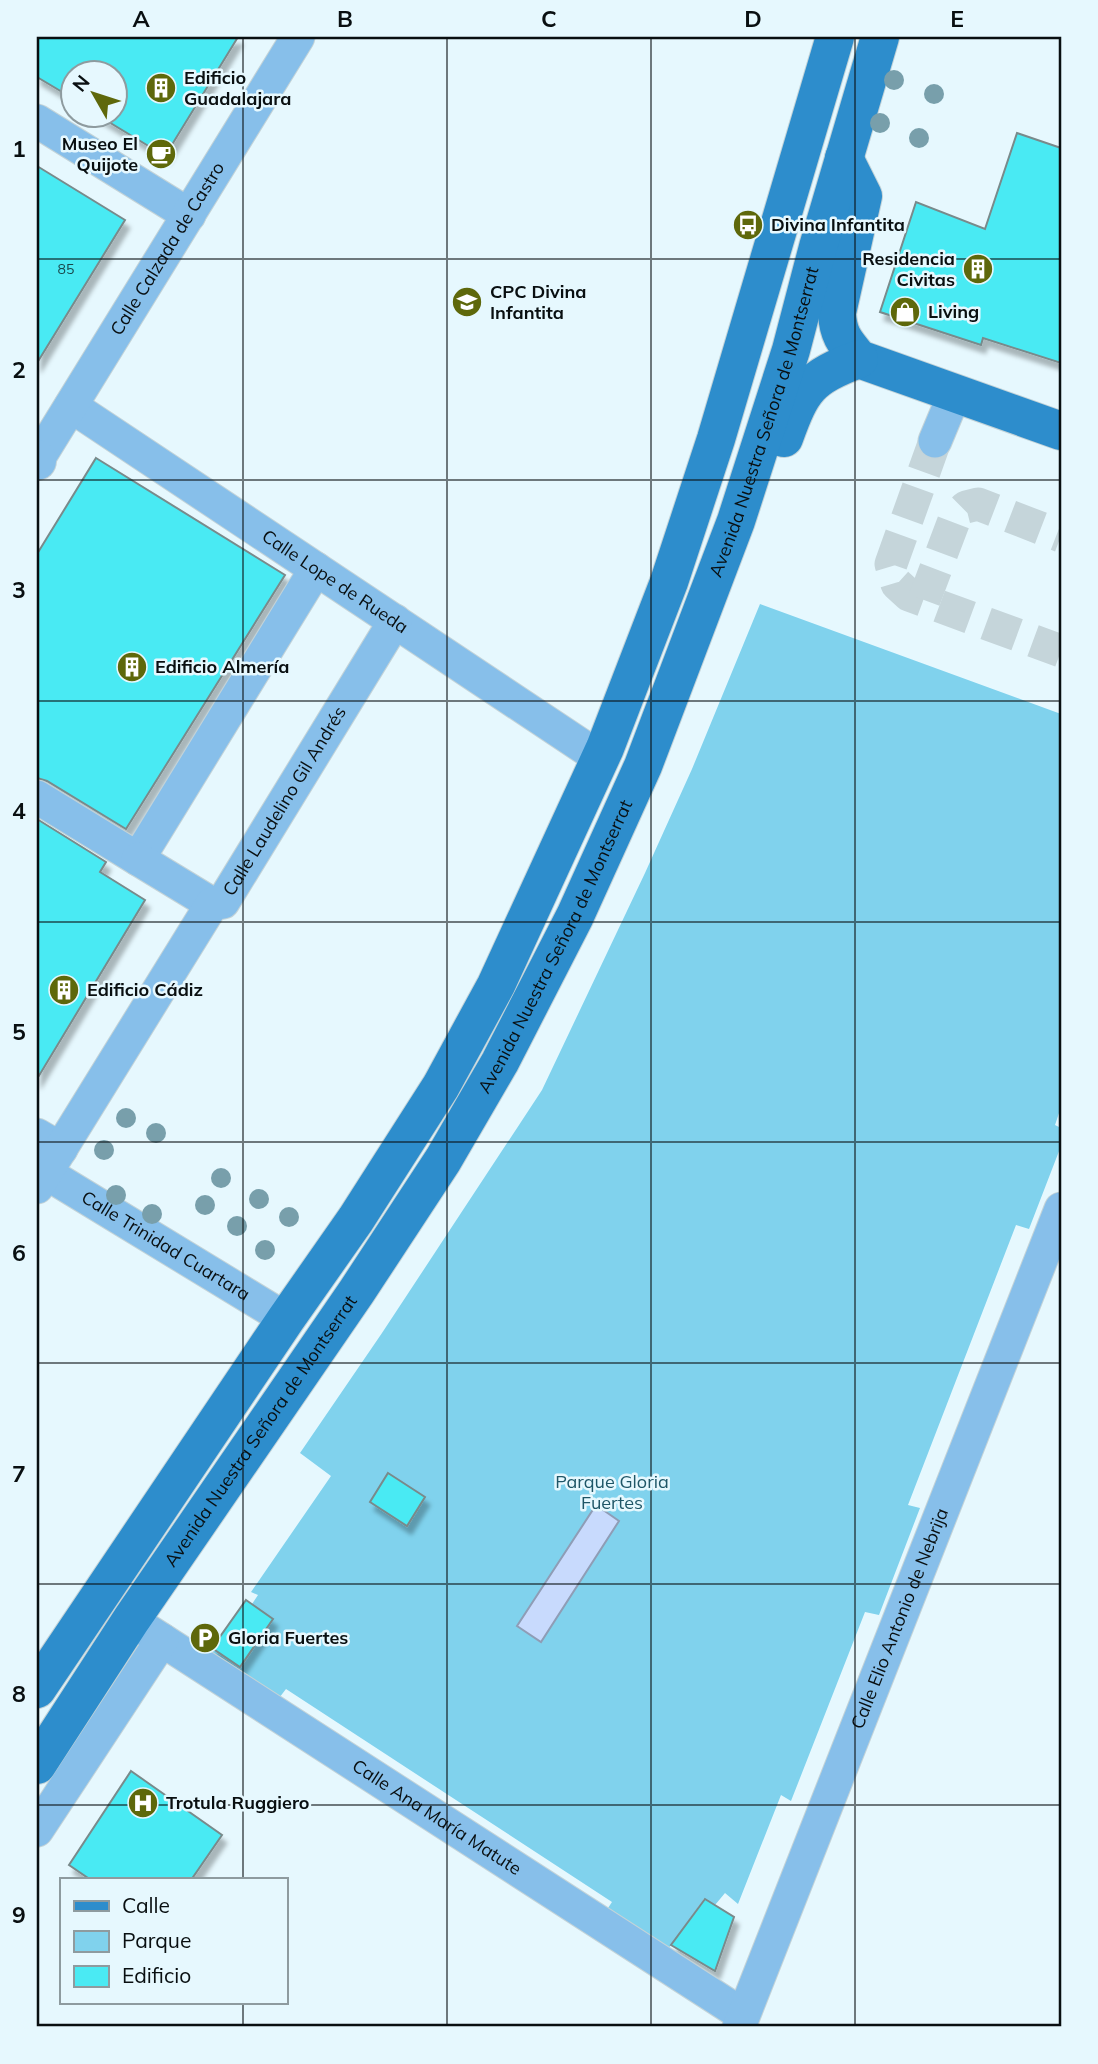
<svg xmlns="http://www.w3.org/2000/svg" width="1098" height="2064" viewBox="0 0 1098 2064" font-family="Mulish,sans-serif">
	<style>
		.green { fill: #80d2ed }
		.water { fill: #c8dafd; stroke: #8f9db6; stroke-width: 2 }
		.building { fill: #4aeaf3; stroke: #798a8b; stroke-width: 2; filter: url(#shadow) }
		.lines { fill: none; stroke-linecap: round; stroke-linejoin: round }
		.minor-tunnel { stroke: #c5d5da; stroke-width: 33; stroke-dasharray: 33 17; stroke-linecap: butt }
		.minor-casing { stroke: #c3d3d8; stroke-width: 35 }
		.tertiary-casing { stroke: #c3d3d8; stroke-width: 40 }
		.primary-casing { stroke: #c3d3d8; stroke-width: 40 }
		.minor { stroke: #87bfea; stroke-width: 33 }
		.tertiary { stroke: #87bfea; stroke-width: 38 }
		.primary { stroke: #2d8dcc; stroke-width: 38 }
		.tree { fill: #789fab }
		.grid { fill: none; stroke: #090f11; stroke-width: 2; stroke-opacity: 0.55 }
		.labels { text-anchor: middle; stroke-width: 5; stroke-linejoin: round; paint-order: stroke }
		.number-label { font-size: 14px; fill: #19464a }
		.poi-label { font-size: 18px; font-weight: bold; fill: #090f11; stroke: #e6f8fe; text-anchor: start }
		.street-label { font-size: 18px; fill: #090f11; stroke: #e6f8fe }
		.park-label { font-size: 18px; fill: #1e5667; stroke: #e6f8fe }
		.neatline { fill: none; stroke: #090f11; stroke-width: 2.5 }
		.grid-label { font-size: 23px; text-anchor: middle; font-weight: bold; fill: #090f11 }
	</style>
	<defs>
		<filter id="shadow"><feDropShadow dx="4.5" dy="8" stdDeviation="2" flood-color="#0004"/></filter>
	</defs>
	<rect width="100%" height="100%" fill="#e6f8fe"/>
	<!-- green -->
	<polygon class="green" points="760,604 1061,714 1061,1107 1055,1125 1061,1128 1061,1146 1029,1229 1016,1225 908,1505 920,1508 879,1615 865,1612 791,1801 781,1795 738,1904 725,1893 715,1905 704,1899 666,1952 604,1914 612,1902 286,1689 276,1702 207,1654 212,1648 240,1667 273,1619 252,1604 258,1595 251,1592 331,1476 300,1453 382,1333 542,1090 645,873 692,769"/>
	<!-- water -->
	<polygon class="water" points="596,1505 619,1521 541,1642 517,1626"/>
	<!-- building -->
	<g class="building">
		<polygon points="37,37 238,37 165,156 99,116 116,116 116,74 74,74 74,99 37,77"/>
		<polygon points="1017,133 1061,148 1061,363 983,338 981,345 880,312 916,202 985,229"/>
		<polygon points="37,166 125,220 37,363"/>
		<polygon points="96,458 285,575 126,829 47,781 37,778 37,554"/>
		<polygon points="37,819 106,862 100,872 145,900 37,1079"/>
		<polygon points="388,1473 425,1497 407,1526 370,1502"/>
		<polygon points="246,1600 273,1619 240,1667 212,1648"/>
		<polygon points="131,1771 222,1835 191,1880 91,1880 69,1865"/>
		<polygon points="705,1899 734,1917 715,1971 671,1945"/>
	</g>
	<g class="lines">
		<!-- minor-tunnel -->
		<g class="minor-tunnel">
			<polyline points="935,441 891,564 897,584 909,595 1061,651"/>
			<polyline points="924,600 955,518 966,507 978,504 1061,536"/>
		</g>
		<!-- minor casing -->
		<g class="minor-casing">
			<g id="minor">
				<polyline points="37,121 189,215"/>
				<path id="s1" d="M71,406L600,758"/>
				<polyline points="935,441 955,393"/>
				<path id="s2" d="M38,459L298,37"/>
				<polyline points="37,797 138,859 316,569"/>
				<polyline points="138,859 212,904"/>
				<polyline points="37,1135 61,1149"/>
				<path id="s3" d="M46,1173L286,1319"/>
				<path id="s4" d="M37,1187L212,904L223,902L395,621"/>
				<path id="s5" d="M131,1620L743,2015"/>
				<polyline points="37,1830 162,1640"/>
				<path id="s6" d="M739,2027L1061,1209"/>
			</g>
		</g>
		<!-- tertiary casing -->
		<g class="tertiary-casing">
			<polyline id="tertiary" points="37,459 37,461"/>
		</g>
		<!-- primary casing -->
		<g class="primary-casing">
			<g id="primary">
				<path d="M844,158L863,196L837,313C838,335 845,342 859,359L1061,431"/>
				<path d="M784,438C802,388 809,378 859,359"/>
				<polyline points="37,1689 286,1319 356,1219 441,1086 496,985 605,748 669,582 716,439 835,37"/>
				<path id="s7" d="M37,1765L131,1620L357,1291L443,1160L500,1062L575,916L643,766L736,521L791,350L818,247L880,37"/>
			</g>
		</g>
		<!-- minor -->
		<use href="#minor" class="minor"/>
		<!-- tertiary -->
		<use href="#tertiary" class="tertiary"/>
		<!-- primary -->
		<use href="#primary" class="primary"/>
	</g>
	<!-- trees -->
	<g class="tree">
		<circle cx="894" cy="80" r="10"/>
		<circle cx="934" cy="94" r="10"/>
		<circle cx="880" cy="123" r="10"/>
		<circle cx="919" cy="138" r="10"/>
		<circle cx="126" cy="1118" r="10"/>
		<circle cx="156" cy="1133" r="10"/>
		<circle cx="104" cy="1150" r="10"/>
		<circle cx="221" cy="1178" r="10"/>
		<circle cx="116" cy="1195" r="10"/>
		<circle cx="259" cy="1199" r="10"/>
		<circle cx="205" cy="1205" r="10"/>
		<circle cx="152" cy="1214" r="10"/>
		<circle cx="289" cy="1217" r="10"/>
		<circle cx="237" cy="1226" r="10"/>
		<circle cx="265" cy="1250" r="10"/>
	</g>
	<!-- grid -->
	<path class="grid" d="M243,37V1880M447,37V2027M651,37V2027M855,37V2027M37,259H1061M37,480H1061M37,701H1061M37,922H1061M37,1142H1061M37,1363H1061M37,1584H1061M37,1805H1061M243,2003V2027"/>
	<!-- icons -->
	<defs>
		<g id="building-disc" transform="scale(1.575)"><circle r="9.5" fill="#5e680b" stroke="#e6f8fe"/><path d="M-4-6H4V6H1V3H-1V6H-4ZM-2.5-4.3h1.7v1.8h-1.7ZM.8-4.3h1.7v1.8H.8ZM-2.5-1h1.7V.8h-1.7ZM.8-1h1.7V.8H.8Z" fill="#fff"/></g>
		<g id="cafe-disc" transform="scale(1.575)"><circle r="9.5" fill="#5e680b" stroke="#e6f8fe"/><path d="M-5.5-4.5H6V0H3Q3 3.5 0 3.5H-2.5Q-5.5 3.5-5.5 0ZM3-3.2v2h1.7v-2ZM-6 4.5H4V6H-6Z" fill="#fff"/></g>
		<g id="bus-disc" transform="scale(1.575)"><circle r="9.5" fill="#5e680b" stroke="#e6f8fe"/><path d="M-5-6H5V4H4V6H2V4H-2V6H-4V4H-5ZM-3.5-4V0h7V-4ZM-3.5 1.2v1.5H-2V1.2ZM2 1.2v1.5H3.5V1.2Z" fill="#fff"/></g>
		<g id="school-disc" transform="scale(1.575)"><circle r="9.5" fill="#5e680b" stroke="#e6f8fe"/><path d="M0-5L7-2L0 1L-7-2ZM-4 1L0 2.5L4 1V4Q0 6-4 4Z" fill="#fff"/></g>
		<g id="shop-disc" transform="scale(1.575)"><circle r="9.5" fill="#5e680b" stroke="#e6f8fe"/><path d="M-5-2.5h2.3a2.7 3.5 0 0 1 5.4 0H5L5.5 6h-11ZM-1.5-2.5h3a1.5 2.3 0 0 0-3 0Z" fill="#fff"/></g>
		<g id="parking-disc" transform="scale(1.575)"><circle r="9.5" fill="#5e680b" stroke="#e6f8fe"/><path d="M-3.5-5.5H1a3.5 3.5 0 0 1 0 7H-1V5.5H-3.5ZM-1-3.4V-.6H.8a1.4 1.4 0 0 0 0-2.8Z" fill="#fff"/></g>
		<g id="hospital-disc" transform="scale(1.575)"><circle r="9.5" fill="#5e680b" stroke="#e6f8fe"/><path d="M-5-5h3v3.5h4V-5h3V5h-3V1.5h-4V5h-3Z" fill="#fff"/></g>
	</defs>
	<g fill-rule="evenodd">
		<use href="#building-disc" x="161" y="88"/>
		<use href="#cafe-disc" x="161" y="154"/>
		<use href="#bus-disc" x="748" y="225"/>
		<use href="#building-disc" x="978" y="269"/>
		<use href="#school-disc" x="467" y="302"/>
		<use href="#shop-disc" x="905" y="312"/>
		<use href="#building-disc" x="132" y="667"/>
		<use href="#building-disc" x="64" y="990"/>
		<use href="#parking-disc" x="205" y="1638"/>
		<use href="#hospital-disc" x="143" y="1803"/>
	</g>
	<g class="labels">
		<!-- number labels -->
		<g class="number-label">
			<text x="66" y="274">85</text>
		</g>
		<!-- poi labels -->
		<g class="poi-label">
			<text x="184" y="84">Edificio<tspan x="184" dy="21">Guadalajara</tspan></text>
			<text x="138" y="150" text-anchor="end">Museo El<tspan x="138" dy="21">Quijote</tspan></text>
			<text x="771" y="231">Divina Infantita</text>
			<text x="955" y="265" text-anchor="end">Residencia<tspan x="955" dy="21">Civitas</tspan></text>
			<text x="490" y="298">CPC Divina<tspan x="490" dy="21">Infantita</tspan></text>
			<text x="928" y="318">Living</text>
			<text x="155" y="673">Edificio Almería</text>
			<text x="87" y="996">Edificio Cádiz</text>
			<text x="228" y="1644">Gloria Fuertes</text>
			<text x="166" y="1809">Trotula Ruggiero</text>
		</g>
		<!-- street labels -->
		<g class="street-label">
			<text dy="6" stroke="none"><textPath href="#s2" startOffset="247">Calle Calzada de Castro</textPath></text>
			<text dy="6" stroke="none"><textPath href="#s7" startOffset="1536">Avenida Nuestra Señora de Montserrat</textPath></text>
			<text dy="6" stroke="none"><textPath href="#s1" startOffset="317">Calle Lope de Rueda</textPath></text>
			<text dy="6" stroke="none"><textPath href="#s4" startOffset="462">Calle Laudelino Gil Andrés</textPath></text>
			<text dy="6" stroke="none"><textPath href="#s7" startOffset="970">Avenida Nuestra Señora de Montserrat</textPath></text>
			<text dy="6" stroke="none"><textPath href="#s3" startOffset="140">Calle Trinidad Cuartara</textPath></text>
			<text dy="6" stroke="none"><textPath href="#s7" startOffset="402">Avenida Nuestra Señora de Montserrat</textPath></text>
			<text dy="6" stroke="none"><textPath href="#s6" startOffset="439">Calle Elio Antonio de Nebrija</textPath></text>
			<text dy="6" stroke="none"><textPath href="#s5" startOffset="364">Calle Ana María Matute</textPath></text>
		</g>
		<!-- park labels -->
		<g class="park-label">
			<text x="612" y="1488">Parque Gloria<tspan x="612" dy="21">Fuertes</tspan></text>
		</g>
	</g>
	<!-- border -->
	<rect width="1098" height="2064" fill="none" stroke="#e6f8fe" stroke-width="77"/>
	<!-- legend -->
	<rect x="60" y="1878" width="228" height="126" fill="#e6f8fe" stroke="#8e9b9f" stroke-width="2"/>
	<rect x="74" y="1901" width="35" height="10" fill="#2d8dcc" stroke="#8e9b9f" stroke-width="2"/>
	<text x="122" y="1913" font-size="21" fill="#090f11">Calle</text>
	<rect x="74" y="1931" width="35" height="21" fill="#80d2ed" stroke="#8e9b9f" stroke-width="2"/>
	<text x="122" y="1948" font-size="21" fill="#090f11">Parque</text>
	<rect x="74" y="1966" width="35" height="21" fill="#4aeaf3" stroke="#8e9b9f" stroke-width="2"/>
	<text x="122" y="1983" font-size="21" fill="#090f11">Edificio</text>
	<!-- north arrow -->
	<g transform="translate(94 94) rotate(309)"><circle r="33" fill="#e6f8fe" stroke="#8e9b9f" stroke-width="2"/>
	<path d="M0-5L12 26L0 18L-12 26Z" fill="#5e680b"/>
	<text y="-10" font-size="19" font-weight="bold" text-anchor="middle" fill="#090f11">N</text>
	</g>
	<rect x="38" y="38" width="1022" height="1987" class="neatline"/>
	<g class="grid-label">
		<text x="141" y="27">A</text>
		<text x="345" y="27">B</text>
		<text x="549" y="27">C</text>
		<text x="753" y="27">D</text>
		<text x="957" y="27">E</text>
		<text x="19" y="157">1</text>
		<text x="19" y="378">2</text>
		<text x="19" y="598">3</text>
		<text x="19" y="819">4</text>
		<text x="19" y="1040">5</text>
		<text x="19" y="1261">6</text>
		<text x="19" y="1482">7</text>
		<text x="19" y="1702">8</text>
		<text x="19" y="1923">9</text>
	</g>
</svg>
